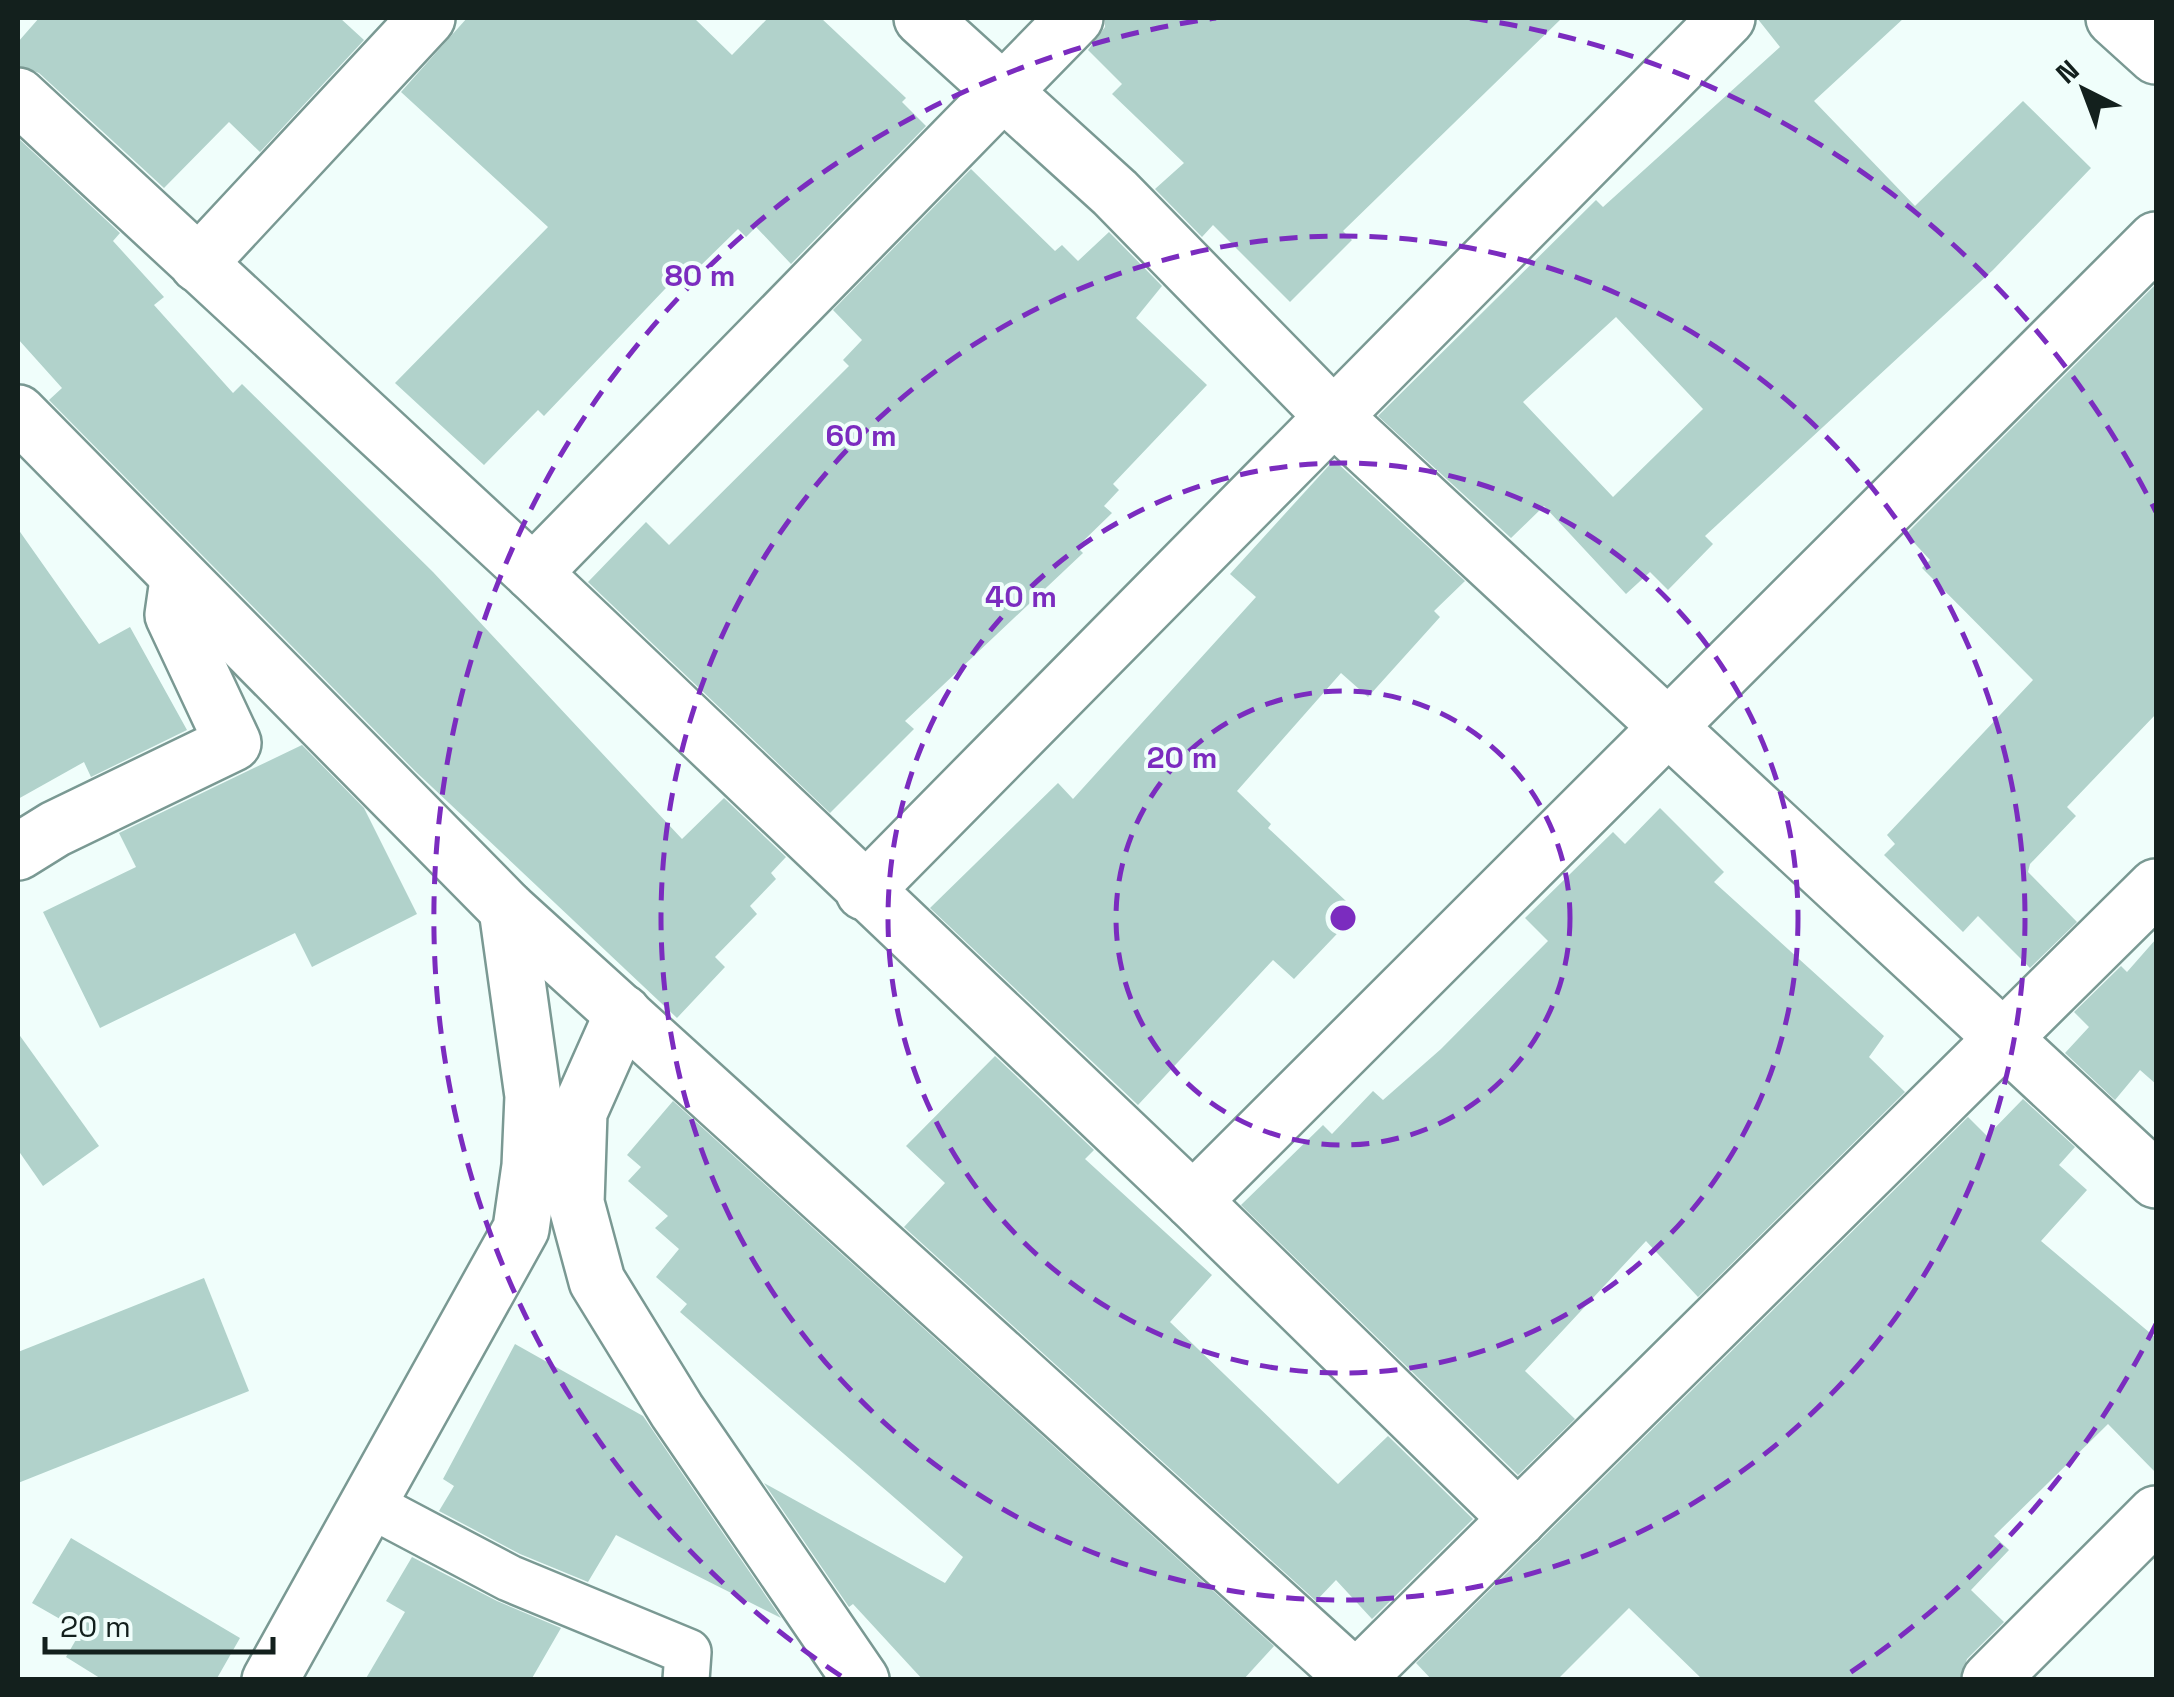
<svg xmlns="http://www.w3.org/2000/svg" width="2174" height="1697" viewBox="0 0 2174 1697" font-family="'Space Grotesk',sans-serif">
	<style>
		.building { fill: #b1d2cb; fill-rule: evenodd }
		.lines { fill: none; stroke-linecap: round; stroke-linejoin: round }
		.service-casing { stroke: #7a9993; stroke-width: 50 }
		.minor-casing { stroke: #7a9993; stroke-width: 60 }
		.service { stroke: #fff; stroke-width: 45 }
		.minor { stroke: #fff; stroke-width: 55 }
		.ring { fill: none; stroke: #7b2cbf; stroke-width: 5; stroke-dasharray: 18 12 }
		.centre { fill: #7b2cbf; stroke: #f0fefb; stroke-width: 5 }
		.ring-label { font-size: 30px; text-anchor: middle; font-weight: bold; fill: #7b2cbf; stroke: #f0fefb; stroke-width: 8; stroke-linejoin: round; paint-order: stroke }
	</style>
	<rect width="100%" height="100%" fill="#f0fefb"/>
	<!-- building -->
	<g class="building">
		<polygon points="39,18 340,18 364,40 260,152 229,122 164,188 39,73 18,66 18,42"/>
		<polygon points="467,18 694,18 732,55 768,18 821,18 906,98 902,102 926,126 791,264 756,227 746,237 738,229 692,274 685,268 544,416 538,410 484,465 395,383 548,227 401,92"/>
		<polygon points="1105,18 1562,18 1343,231 1352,240 1290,302 1213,225 1202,237 1155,189 1184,163 1112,94 1122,84 1088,50 1105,27"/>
		<path d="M1757,18H1904L1814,101L1915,206L2023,101L2091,168L1993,270L1705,536L1713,544L1668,590L1650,572L1626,594L1544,506L1511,538L1378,416L1596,200L1603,207L1780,47ZM1616,317L1703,409L1613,497L1523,402Z"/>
		<polygon points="18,138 120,233 113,241 164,297 154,305 233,393 242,384 433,572 682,839 724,798 786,857 771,873 776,879 750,906 757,914 715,957 725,967 677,1018 415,771 49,400 62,388 18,339"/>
		<polygon points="971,169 1055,251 1062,245 1078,261 1109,232 1162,286 1136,318 1207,385 1113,484 1119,490 1104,506 1112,513 1077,547 1083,553 905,721 914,729 830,813 588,582 646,522 669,545 849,366 843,360 862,340 833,310"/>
		<polygon points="2156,284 2156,714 2067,807 2076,816 2030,864 2028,872 2077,922 2030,968 1978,916 1963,932 1884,855 1895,844 1887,835 2033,680 1922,568 1930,560 1906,534"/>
		<polygon points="1334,460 1465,581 1434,611 1440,617 1368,697 1341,673 1237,791 1271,824 1268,828 1347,902 1342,907 1353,917 1294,979 1273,960 1138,1105 930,908 1058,783 1073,799 1256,597 1230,574"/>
		<polygon points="18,529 99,644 130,627 187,730 91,777 84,762 18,799"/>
		<polygon points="302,745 364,808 417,914 312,967 295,933 100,1028 43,912 136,867 119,833"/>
		<polygon points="1660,808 1724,872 1714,882 1884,1036 1869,1057 1905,1092 1698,1297 1646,1241 1525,1371 1575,1419 1518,1475 1241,1205 1323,1125 1332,1134 1373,1091 1383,1100 1441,1049 1548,941 1525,918 1613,832 1625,844"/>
		<polygon points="2156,939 2156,1084 2140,1070 2115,1100 2065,1053 2089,1027 2074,1012 2121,966 2127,972"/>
		<polygon points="18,1033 99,1146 43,1186 18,1150"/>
		<polygon points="995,1056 1094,1150 1085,1159 1212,1275 1170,1322 1338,1484 1388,1436 1473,1519 1372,1619 1336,1580 1316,1601 904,1227 945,1183 906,1146"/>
		<polygon points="2023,1099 2075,1147 2059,1165 2087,1190 2041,1241 2156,1338 2156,1473 2108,1424 1994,1536 2009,1550 1971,1590 2004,1622 1967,1659 1960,1680 1703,1680 1629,1608 1557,1680 1432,1680 1416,1663 1968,1117 1987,1136"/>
		<polygon points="673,1101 1274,1646 1243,1680 923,1680 853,1604 849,1607 764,1483 945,1583 963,1557 680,1312 687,1304 656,1277 679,1249 655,1228 668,1216 628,1181 641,1167 627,1155"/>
		<polygon points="204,1278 249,1391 18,1483 18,1352"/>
		<polygon points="515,1344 643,1416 781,1618 616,1535 588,1582 520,1554 439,1511 454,1486 443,1479"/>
		<polygon points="71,1538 240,1638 216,1680 103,1680 66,1657 81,1631 32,1603"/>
		<polygon points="412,1557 497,1601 561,1628 531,1680 365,1680 405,1612 386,1601"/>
	</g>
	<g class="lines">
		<!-- service casing -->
		<g class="service-casing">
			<polyline id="service" points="367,1503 509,1578 688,1652 686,1680"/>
		</g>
		<!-- minor casing -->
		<g class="minor-casing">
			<g id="minor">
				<polyline points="922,18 1115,193 1334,417 2156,1180"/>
				<polyline points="2114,18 2156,56"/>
				<polyline points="18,96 533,573 1193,1201 1518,1519"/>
				<polyline points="198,264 427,18"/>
				<polyline points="18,413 507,909 1357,1680"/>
				<polyline points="533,573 1075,18"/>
				<polyline points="18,852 55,829 233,743 173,615 178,580"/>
				<polyline points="864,892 1727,18"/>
				<polyline points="623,1013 579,1112 576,1203 597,1281 677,1411 861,1680"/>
				<polyline points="1193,1201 2156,240"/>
				<polyline points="1356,1679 2156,887"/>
				<polyline points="270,1680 521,1229 530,1166 533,1096 507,909"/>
				<polyline points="1990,1680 2156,1514"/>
			</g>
		</g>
		<!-- service -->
		<use href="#service" class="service"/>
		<!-- minor -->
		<use href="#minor" class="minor"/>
	</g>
	<!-- distance rings -->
	<g class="ring">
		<circle cx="1343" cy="918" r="227"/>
		<circle cx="1343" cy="918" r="455"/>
		<circle cx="1343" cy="918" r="682"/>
		<path d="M2156 1324A909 909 0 0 1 1845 1676M841 1676A909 909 0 0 1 1216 18M1470 18A909 909 0 0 1 2156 512"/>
	</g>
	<circle cx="1343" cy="918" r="15" class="centre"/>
	<g class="ring-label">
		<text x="700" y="286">80 m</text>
		<text x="861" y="446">60 m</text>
		<text x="1021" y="607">40 m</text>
		<text x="1182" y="768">20 m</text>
	</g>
	<!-- border -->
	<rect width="2174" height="1697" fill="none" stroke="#13201d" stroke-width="40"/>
	<!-- north arrow -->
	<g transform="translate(2084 90) rotate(318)" stroke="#f0fefb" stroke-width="8" paint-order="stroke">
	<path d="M0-8L18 38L0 25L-18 38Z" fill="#13201d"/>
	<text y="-15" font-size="28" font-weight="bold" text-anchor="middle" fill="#13201d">N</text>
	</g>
	<!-- scale -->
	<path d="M45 1637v15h228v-15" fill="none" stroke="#13201d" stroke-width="5"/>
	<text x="60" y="1637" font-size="30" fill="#13201d" stroke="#f0fefb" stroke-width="8" paint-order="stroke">20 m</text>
</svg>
